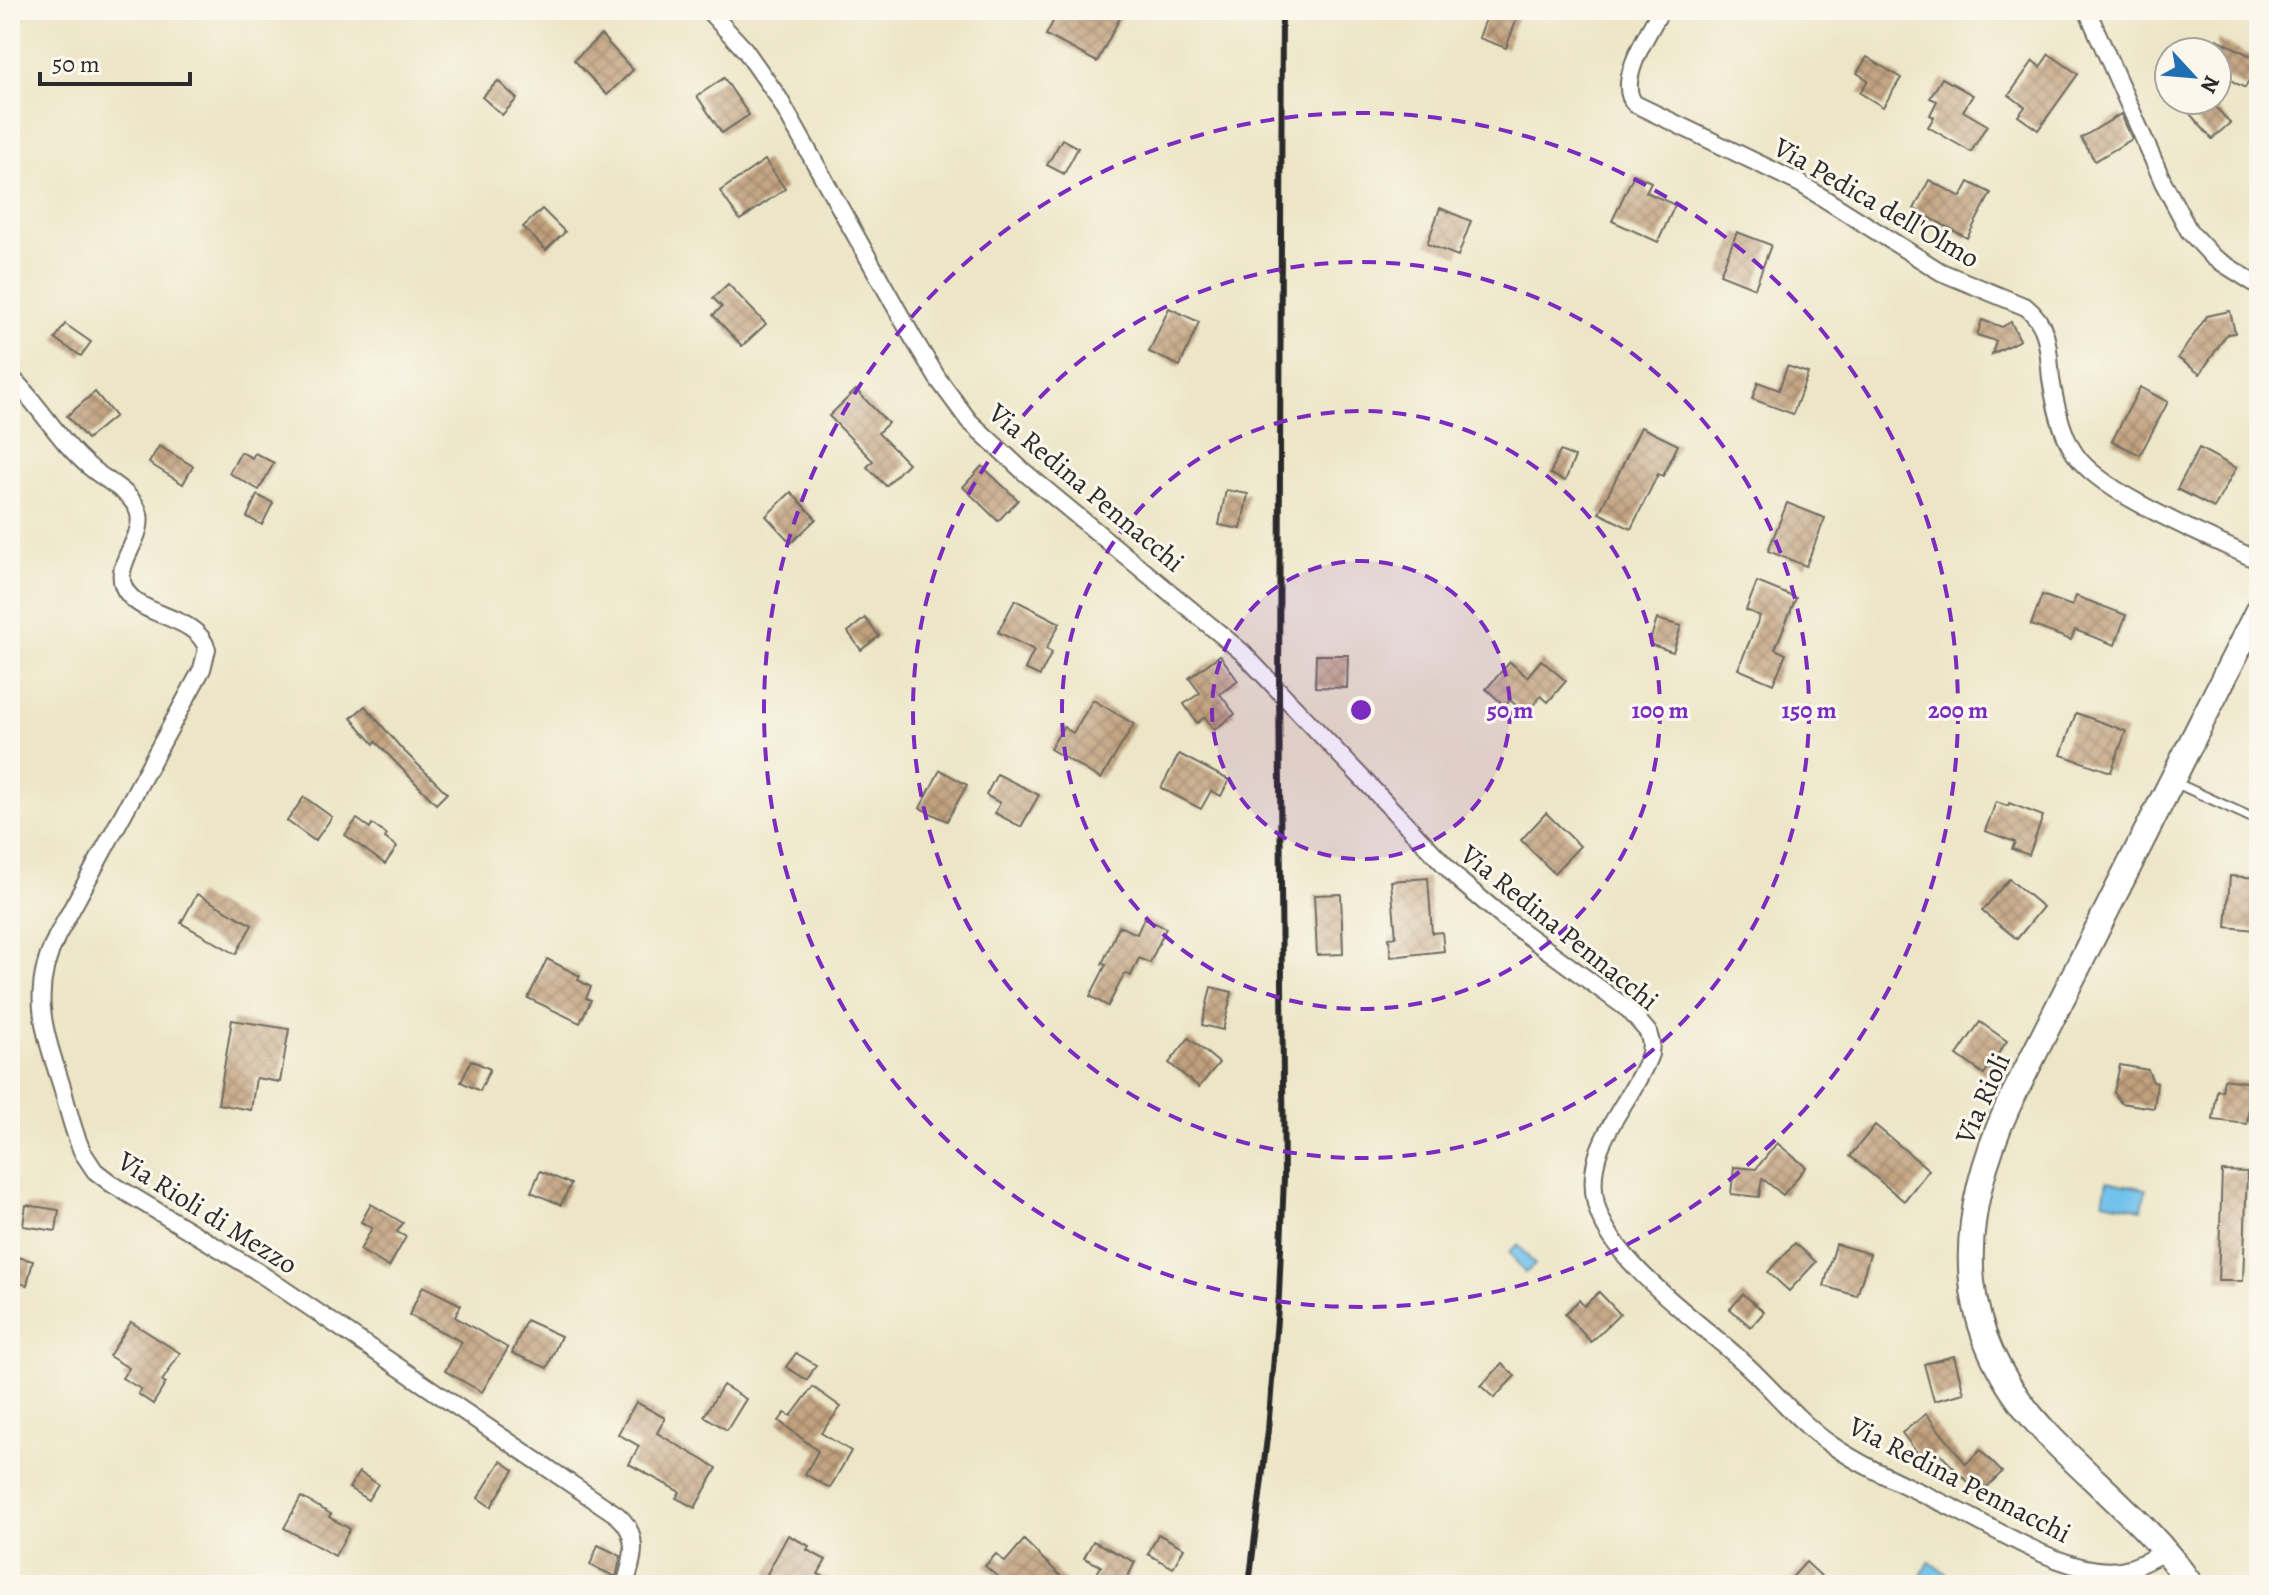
<svg xmlns="http://www.w3.org/2000/svg" width="2269" height="1595" viewBox="0 0 2269 1595" font-family="Alegreya,serif">
	<style>
		.water { fill: #70c1eb; stroke: #4e768b; stroke-width: 2 }
		.building { fill: url(#building-cross-hatch) }
		.lines { fill: none; stroke-linecap: round; stroke-linejoin: round }
		.service-casing { stroke: #6f6c61; stroke-width: 12 }
		.minor-casing { stroke: #6f6c61; stroke-width: 20 }
		.secondary-casing { stroke: #6f6c61; stroke-width: 28 }
		.service { stroke: #fff; stroke-width: 8 }
		.minor { stroke: #fff; stroke-width: 16 }
		.secondary { stroke: #fff; stroke-width: 24 }
		.rail { stroke: #2b2b2b; stroke-width: 6 }
		.ring { fill: none; stroke: #7b2cbf; stroke-width: 4; stroke-dasharray: 14 10 }
		.labels { text-anchor: middle; stroke-width: 6; stroke-linejoin: round; paint-order: stroke }
		.street-label { font-size: 28px; fill: #2b2b2b; stroke: #fbf7ec }
		.centre { fill: #7b2cbf; stroke: #fbf7ec; stroke-width: 4 }
		.ring-label { font-size: 24px; text-anchor: middle; font-weight: bold; fill: #7b2cbf; stroke: #fbf7ec; stroke-width: 6; stroke-linejoin: round; paint-order: stroke }
	</style>
	<defs>
		<pattern id="building-cross-hatch" width="8" height="8" patternUnits="userSpaceOnUse" patternTransform="scale(2)"><rect width="8" height="8" fill="#c1a07d"/><path d="M0 0l8 8M0 8l8-8" fill="none" stroke="#9d8367"/></pattern>
	</defs>
	<rect width="100%" height="100%" fill="#fbf7ec"/>
	<filter id="ink" filterUnits="userSpaceOnUse"><feTurbulence type="fractalNoise" baseFrequency=".0125" numOctaves="2"/><feDisplacementMap in="SourceGraphic" scale="16" xChannelSelector="R" yChannelSelector="G"/><feConvolveMatrix kernelMatrix="1 2 1 2 8 2 1 2 1" color-interpolation-filters="sRGB"/></filter>
	<filter id="wash" filterUnits="userSpaceOnUse"><feTurbulence type="fractalNoise" baseFrequency=".006" numOctaves="4" result="noise"/><feDisplacementMap in="SourceGraphic" scale="32" xChannelSelector="R" yChannelSelector="G"/><feGaussianBlur stdDeviation="1.8" result="paint"/><feColorMatrix in="noise" values="0 0 0 0 0 0 0 0 0 0 0 0 0 0 0 0 0 1.4 0 .05"/><feComposite in="paint" operator="in"/></filter>
	<g filter="url(#wash)">
		<rect width="100%" height="100%" fill="#ece5c6"/>
		<!-- water -->
		<g class="water">
			<polygon points="2107,1181 2146,1189 2142,1209 2103,1201"/>
			<polygon points="1518,1245 1535,1265 1525,1273 1509,1252"/>
			<polygon points="1929,1562 1947,1574 1940,1585 1915,1585"/>
		</g>
		<g id="blocks">
			<!-- building -->
			<g class="building">
				<polygon points="1059,10 1124,10 1097,62 1046,35"/>
				<polygon points="1489,10 1520,10 1506,48 1479,38"/>
				<polygon points="601,35 633,70 607,95 574,60"/>
				<polygon points="2217,39 2259,60 2245,88 2217,73"/>
				<polygon points="2049,54 2078,74 2038,130 2018,116 2025,107 2009,95 2033,61 2040,67"/>
				<polygon points="1867,57 1901,78 1883,107 1860,93 1868,80 1857,73"/>
				<polygon points="724,78 749,115 722,133 697,96"/>
				<polygon points="1942,78 1973,95 1963,111 1987,125 1971,152 1928,127 1934,117 1930,115 1937,101 1930,98"/>
				<polygon points="498,81 517,99 502,115 482,97"/>
				<polygon points="2178,100 2210,100 2230,123 2212,139"/>
				<polygon points="2121,114 2132,139 2095,161 2081,138"/>
				<polygon points="1062,139 1078,148 1064,174 1047,165"/>
				<polygon points="765,160 785,189 740,220 720,191"/>
				<polygon points="1634,174 1651,182 1646,192 1675,205 1658,242 1612,221"/>
				<polygon points="1929,180 1961,197 1969,182 1991,193 1967,238 1914,209"/>
				<polygon points="1440,208 1471,221 1458,256 1427,244"/>
				<polygon points="542,209 565,232 546,250 523,227"/>
				<polygon points="1737,232 1771,245 1755,288 1720,274"/>
				<polygon points="728,284 766,324 742,346 713,315 722,307 713,298"/>
				<polygon points="1169,308 1199,322 1180,366 1149,352"/>
				<polygon points="2230,311 2235,333 2227,334 2200,374 2178,358 2207,316"/>
				<polygon points="1982,320 2002,327 2011,322 2020,340 1992,354 1996,341 1977,335"/>
				<polygon points="65,324 91,342 81,356 55,339"/>
				<polygon points="1787,366 1808,373 1793,414 1752,399 1758,382 1779,390"/>
				<polygon points="2140,387 2168,402 2140,455 2112,441"/>
				<polygon points="856,390 888,423 878,433 908,463 886,486 867,467 873,461 829,416"/>
				<polygon points="95,392 115,416 87,439 67,416"/>
				<polygon points="1641,427 1678,445 1663,476 1658,474 1631,529 1599,513"/>
				<polygon points="159,446 193,466 183,484 149,463"/>
				<polygon points="2199,448 2236,468 2214,508 2177,489"/>
				<polygon points="1560,451 1575,457 1565,481 1550,474"/>
				<polygon points="241,452 252,458 255,453 274,463 259,490 229,473"/>
				<polygon points="982,466 1018,500 998,521 963,487"/>
				<polygon points="1226,490 1248,494 1241,529 1219,525"/>
				<polygon points="791,492 816,519 791,543 766,516"/>
				<polygon points="257,495 273,503 262,525 247,517"/>
				<polygon points="1787,503 1825,518 1806,566 1768,551"/>
				<polygon points="1757,582 1796,598 1775,649 1786,654 1773,684 1738,669 1760,616 1746,610"/>
				<polygon points="2042,595 2072,606 2076,596 2126,615 2115,645 2075,630 2071,640 2031,625"/>
				<polygon points="1015,600 1060,623 1046,649 1052,652 1040,676 1025,669 1034,650 998,632"/>
				<polygon points="865,618 879,636 861,650 848,632"/>
				<polygon points="1657,619 1681,626 1673,652 1649,644"/>
				<polygon points="1220,655 1238,681 1220,694 1235,714 1214,730 1205,717 1197,723 1184,704 1200,693 1189,678"/>
				<polygon points="1316,655 1348,655 1347,688 1315,687"/>
				<polygon points="1541,660 1566,681 1548,702 1541,696 1526,714 1510,700 1505,706 1486,689 1510,662 1527,677"/>
				<polygon points="1093,700 1134,724 1101,779 1050,749 1063,727 1073,733"/>
				<polygon points="365,706 401,748 447,793 436,804 376,742 374,744 351,718"/>
				<polygon points="2076,713 2126,731 2111,772 2061,755"/>
				<polygon points="1179,754 1229,780 1221,796 1211,791 1201,809 1161,788"/>
				<polygon points="940,770 967,785 947,821 920,808"/>
				<polygon points="997,774 1039,795 1021,827 995,813 1000,803 986,795"/>
				<polygon points="304,797 332,817 315,841 287,821"/>
				<polygon points="1996,802 2008,806 2009,803 2043,816 2029,855 2012,849 2015,842 1985,831"/>
				<polygon points="1546,813 1580,846 1554,873 1521,840"/>
				<polygon points="357,819 370,828 372,824 387,835 385,838 397,847 385,864 345,835"/>
				<polygon points="2230,876 2259,878 2255,930 2226,927"/>
				<polygon points="1428,878 1432,933 1442,932 1444,951 1391,957 1389,938 1396,937 1391,881"/>
				<polygon points="2009,879 2043,907 2017,939 1982,911"/>
				<polygon points="197,894 252,925 236,954 181,923"/>
				<polygon points="1341,894 1343,954 1317,955 1314,895"/>
				<polygon points="1144,918 1166,928 1150,963 1139,958 1131,976 1125,973 1108,1006 1090,996 1106,965 1102,964 1119,926 1137,934"/>
				<polygon points="547,959 580,976 578,980 591,987 586,998 591,1000 580,1023 528,998"/>
				<polygon points="1211,987 1232,992 1223,1030 1202,1025"/>
				<polygon points="232,1020 289,1029 280,1082 256,1078 251,1110 218,1104"/>
				<polygon points="1980,1022 2007,1041 1984,1074 1957,1055"/>
				<polygon points="1189,1038 1219,1063 1199,1087 1169,1063"/>
				<polygon points="471,1060 490,1069 480,1091 461,1082"/>
				<polygon points="2120,1065 2148,1070 2153,1082 2157,1083 2154,1108 2121,1103 2114,1092"/>
				<polygon points="2224,1079 2252,1083 2247,1124 2213,1120 2217,1090 2222,1091"/>
				<polygon points="1875,1125 1929,1170 1904,1201 1850,1156"/>
				<polygon points="1777,1143 1806,1167 1783,1195 1762,1178 1759,1197 1731,1194 1734,1167 1756,1169"/>
				<polygon points="540,1171 571,1184 561,1205 531,1192"/>
				<polygon points="2222,1171 2247,1172 2243,1281 2218,1281"/>
				<polygon points="371,1204 403,1223 397,1232 406,1237 389,1267 360,1250 372,1228 361,1222"/>
				<polygon points="26,1205 59,1210 56,1231 23,1226"/>
				<polygon points="1795,1243 1816,1262 1789,1291 1768,1272"/>
				<polygon points="1836,1244 1870,1254 1857,1296 1824,1286"/>
				<polygon points="10,1255 33,1261 27,1285 10,1281"/>
				<polygon points="423,1286 461,1305 455,1317 508,1348 482,1392 445,1371 462,1342 409,1315"/>
				<polygon points="1599,1292 1620,1314 1591,1342 1565,1314 1579,1300 1584,1306"/>
				<polygon points="1743,1294 1764,1312 1751,1327 1730,1309"/>
				<polygon points="526,1320 561,1336 547,1368 512,1353"/>
				<polygon points="131,1322 180,1353 162,1381 166,1383 153,1404 138,1394 141,1389 122,1378 129,1368 109,1356"/>
				<polygon points="796,1353 816,1365 807,1380 786,1367"/>
				<polygon points="1954,1356 1964,1393 1934,1401 1924,1364"/>
				<polygon points="1502,1364 1515,1376 1494,1398 1481,1386"/>
				<polygon points="723,1385 746,1399 727,1430 704,1416"/>
				<polygon points="813,1387 841,1407 821,1433 851,1451 830,1488 805,1474 818,1451 779,1421 785,1413 791,1416"/>
				<polygon points="636,1402 665,1418 657,1433 717,1468 695,1508 676,1498 680,1492 629,1464 639,1446 618,1434"/>
				<polygon points="1926,1414 1966,1464 1980,1450 2002,1472 1980,1494 1938,1452 1925,1463 1902,1433"/>
				<polygon points="501,1461 514,1470 491,1507 478,1498"/>
				<polygon points="359,1472 378,1484 368,1500 349,1488"/>
				<polygon points="301,1497 331,1514 329,1517 350,1529 335,1556 284,1528"/>
				<polygon points="1158,1534 1184,1548 1173,1568 1148,1554"/>
				<polygon points="788,1535 809,1546 807,1550 826,1560 818,1574 839,1585 761,1585"/>
				<polygon points="1024,1540 1040,1556 1070,1585 1007,1585 985,1566 996,1554 1005,1562"/>
				<polygon points="1093,1541 1135,1562 1124,1585 1091,1585 1101,1566 1084,1558"/>
				<polygon points="598,1545 621,1556 616,1577 590,1565"/>
				<polygon points="1806,1562 1821,1576 1812,1585 1785,1585"/>
			</g>
		</g>
	</g>
	<g filter="url(#ink)">
		<use href="#blocks" fill-opacity="0" stroke="#6f6c61" stroke-width="2"/>
		<g class="lines">
			<!-- service casing -->
			<g class="service-casing">
				<polyline id="service" points="2176,783 2259,821"/>
			</g>
			<!-- minor casing -->
			<g class="minor-casing">
				<g id="minor">
					<path d="M708,10L745,50L778,97L913,338L938,379L969,421L1023,471L1242,652L1461,882L1505,919L1629,1010L1648,1032L1651,1043L1650,1054C1631,1106 1582,1143 1596,1204C1610,1262 1699,1321 1742,1361C1772,1388 1797,1421 1830,1444C1868,1470 1912,1488 1953,1508C1996,1529 2050,1564 2097,1570C2124,1574 2143,1564 2165,1551"/>
					<path d="M1661,10C1649,32 1615,83 1635,104L1801,184L1941,272L2026,307C2050,326 2048,351 2051,379C2055,404 2061,433 2075,454C2102,495 2212,538 2259,561"/>
					<polyline points="2087,10 2163,182 2189,231 2213,257 2259,286"/>
					<path d="M10,376C39,404 59,442 91,468C106,481 134,493 139,514C145,541 106,569 129,595C149,618 197,617 207,649L202,669L57,936C29,993 44,1030 62,1087C68,1109 73,1132 83,1153L95,1171L112,1184L255,1270L617,1515C641,1535 633,1559 625,1585"/>
				</g>
			</g>
			<!-- secondary casing -->
			<g class="secondary-casing">
				<path id="secondary" d="M2191,1585C2153,1529 2100,1488 2053,1440C1953,1339 1952,1230 2008,1106L2259,608"/>
			</g>
			<!-- service -->
			<use href="#service" class="service"/>
			<!-- minor -->
			<use href="#minor" class="minor"/>
			<!-- secondary -->
			<use href="#secondary" class="secondary"/>
			<!-- rail -->
			<polyline class="rail" points="1249,1585 1268,1430 1279,1295 1284,1178 1279,690 1282,10"/>
		</g>
	</g>
	<!-- distance rings -->
	<circle cx="1361" cy="710" r="149" fill="#7b2cbf" fill-opacity=".12"/>
	<g class="ring">
		<circle cx="1361" cy="710" r="149"/>
		<circle cx="1361" cy="710" r="299"/>
		<circle cx="1361" cy="710" r="448"/>
		<circle cx="1361" cy="710" r="597"/>
	</g>
	<g class="labels">
		<!-- street labels -->
		<g class="street-label">
			<text transform="translate(1877 202) rotate(30)" y="10">Via Pedica dell'Olmo</text>
			<text transform="translate(1087 487) rotate(40)" y="10">Via Redina Pennacchi</text>
			<text transform="translate(1560 927) rotate(39)" y="10">Via Redina Pennacchi</text>
			<text transform="translate(1982 1098) rotate(-66)" y="10">Via Rioli</text>
			<text transform="translate(208 1212) rotate(32)" y="10">Via Rioli di Mezzo</text>
			<text transform="translate(1960 1479) rotate(27)" y="10">Via Redina Pennacchi</text>
		</g>
	</g>
	<circle cx="1361" cy="710" r="12" class="centre"/>
	<g class="ring-label">
		<text x="1510" y="718">50 m</text>
		<text x="1660" y="718">100 m</text>
		<text x="1809" y="718">150 m</text>
		<text x="1958" y="718">200 m</text>
	</g>
	<!-- margin -->
	<rect width="2269" height="1595" fill="none" stroke="#fbf7ec" stroke-width="40"/>
	<!-- north arrow -->
	<g transform="translate(2193 76) rotate(116)"><circle r="38" fill="#fbf7ec" stroke="#a8a59f" stroke-width="2"/>
	<path d="M0-6L14 30L0 20L-14 30Z" fill="#1f6fb2"/>
	<text y="-12" font-size="22" font-weight="bold" text-anchor="middle" fill="#2b2b2b">N</text>
	</g>
	<!-- scale -->
	<path d="M40 72v12h150v-12" fill="none" stroke="#2b2b2b" stroke-width="4"/>
	<text x="52" y="72" font-size="24" fill="#2b2b2b" stroke="#fbf7ec" stroke-width="6" paint-order="stroke">50 m</text>
</svg>
